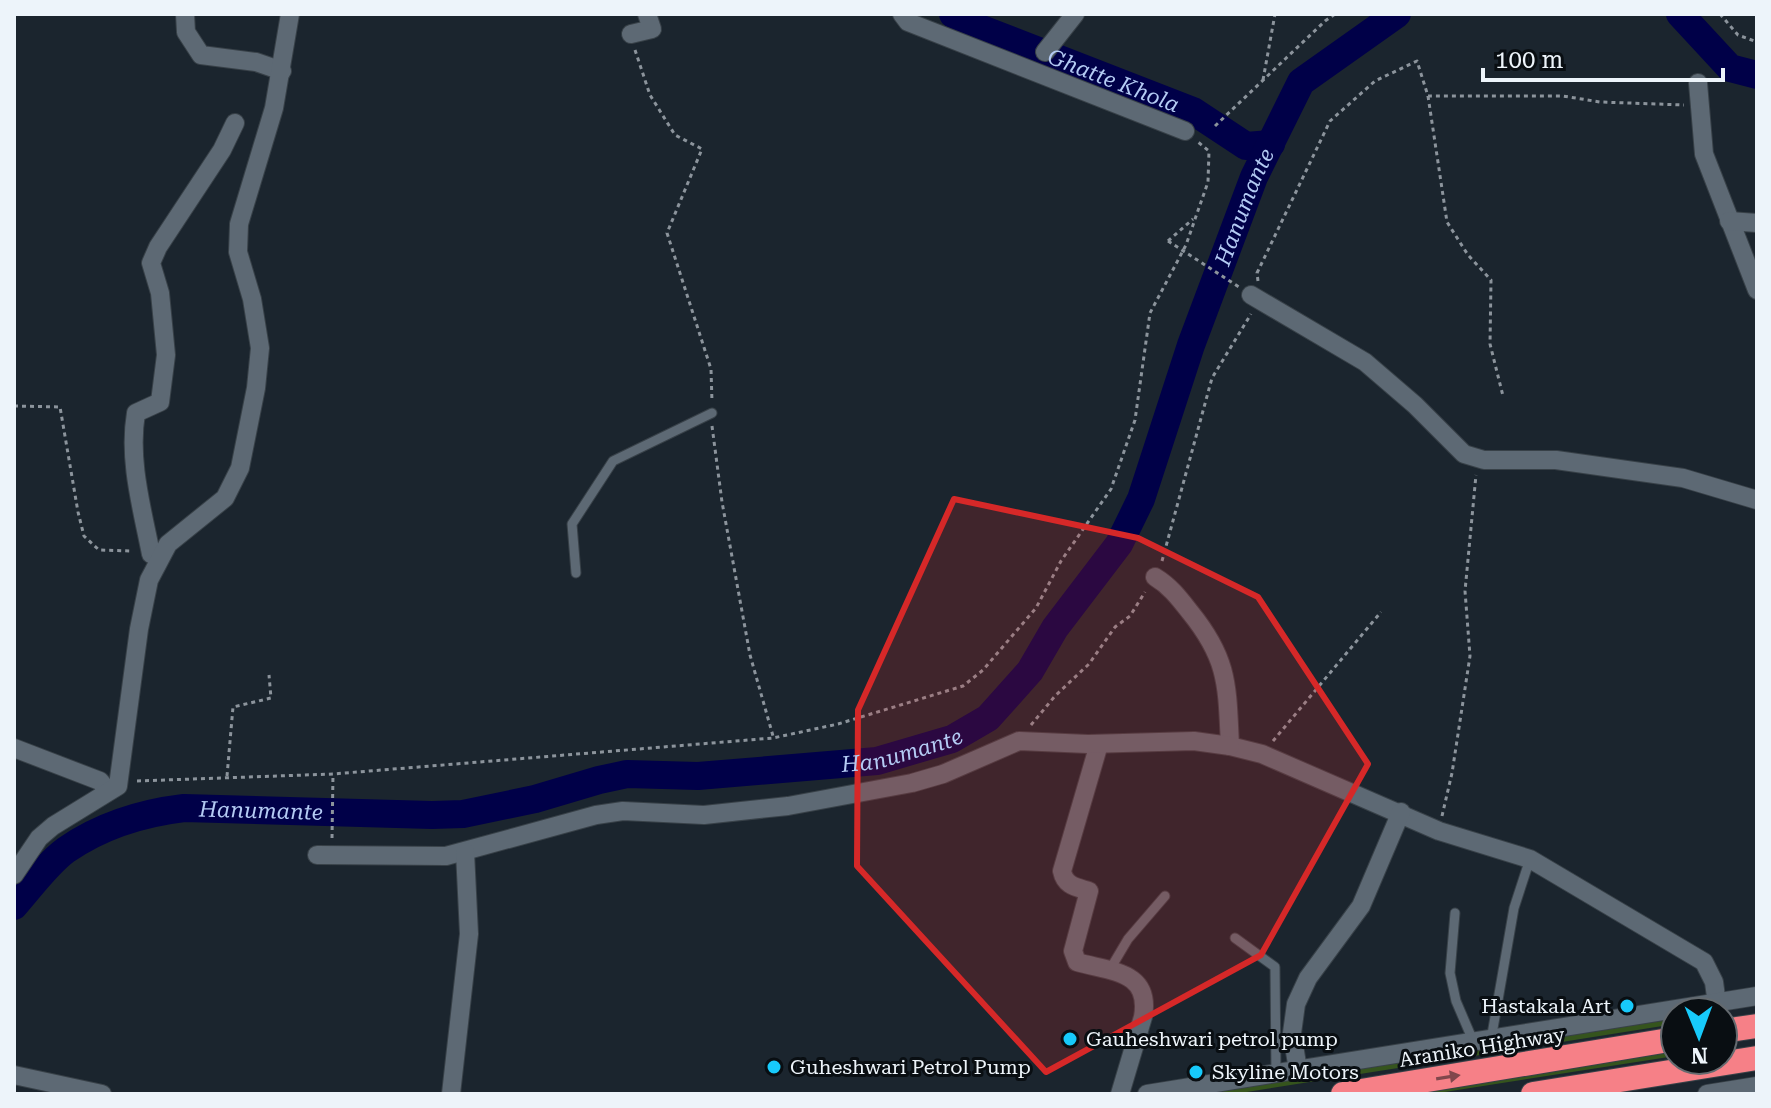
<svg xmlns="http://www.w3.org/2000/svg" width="1771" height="1108" viewBox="0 0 1771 1108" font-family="'Roboto Serif',serif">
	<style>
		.green { fill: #35541d }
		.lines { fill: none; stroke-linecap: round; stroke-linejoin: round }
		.river { stroke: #000048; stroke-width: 28 }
		.lane-casing { stroke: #384148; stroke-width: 11 }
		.street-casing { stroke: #384148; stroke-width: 20 }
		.highway-casing { stroke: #384148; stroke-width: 26 }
		.path { stroke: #8c949c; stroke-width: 3; stroke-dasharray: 4 4; stroke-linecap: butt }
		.lane { stroke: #5d6974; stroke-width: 9 }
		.street { stroke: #5d6974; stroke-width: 18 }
		.highway { stroke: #f68087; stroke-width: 24 }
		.path-bridge { stroke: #8c949c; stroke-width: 3; stroke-dasharray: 4 4; stroke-linecap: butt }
		.oneway { fill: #80474c }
		.marked { fill: #d62828; fill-opacity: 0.2; stroke: #d62828; stroke-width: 6; stroke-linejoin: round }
		.poi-dot { fill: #17cafb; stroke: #090e12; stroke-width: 3 }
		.labels { text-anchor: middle; stroke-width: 6; stroke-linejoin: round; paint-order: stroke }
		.poi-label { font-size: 20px; fill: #edf4fa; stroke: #090e12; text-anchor: start }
		.street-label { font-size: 20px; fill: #edf4fa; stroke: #090e12 }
		.water-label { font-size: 22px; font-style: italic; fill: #b4cbf4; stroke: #090e12 }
	</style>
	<rect width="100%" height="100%" fill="#1b252e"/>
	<!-- green -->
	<g class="green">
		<polygon points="1675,1017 1675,1024 1234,1094 1196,1094"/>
		<polygon points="1675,1050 1675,1056 1432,1094 1386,1094"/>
	</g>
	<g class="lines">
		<!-- river -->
		<g class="river">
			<path id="s1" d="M953,14L974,26L1193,111L1246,146L1271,144"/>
			<polyline points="1680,14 1730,68 1757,75"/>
			<path id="s2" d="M14,906C30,888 47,864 66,850C102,825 142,813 184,808L432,815L463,814L535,799L599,780L627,774L698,776L877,761L952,739L988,718L1030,671L1055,628L1119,544L1141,499L1191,345L1254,177L1301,82L1397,14"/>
		</g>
		<!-- lane casing -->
		<g class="lane-casing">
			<g id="lane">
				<polyline points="576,573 572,524 613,461 712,413"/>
				<polyline points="1455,913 1450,973 1456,1001 1474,1043"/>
				<polyline points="1235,938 1275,967 1276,1073"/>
				<polyline points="1109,971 1128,939 1165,896"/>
				<polyline points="1491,1040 1514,908 1530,859"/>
			</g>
		</g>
		<!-- street casing -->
		<g class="street-casing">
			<g id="street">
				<polyline points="185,14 186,32 201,55 256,62 282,71"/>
				<polyline points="902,14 908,22 1185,131"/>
				<polyline points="631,34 652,29 647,14"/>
				<polyline points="1045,52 1075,14"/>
				<polyline points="1698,83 1704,154 1757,290"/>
				<polyline points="1729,221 1757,223"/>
				<polyline points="1251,295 1365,362 1415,405 1464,454 1484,460 1556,460 1683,478 1757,500"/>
				<path d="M151,554C142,508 128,460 136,413L160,402L166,355L160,293L151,263L158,247L222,150L235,123"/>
				<path d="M1155,577C1170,586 1179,598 1190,612C1229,660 1227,686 1230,746L1262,754L1439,831L1530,859L1704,962L1714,982L1718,1012"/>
				<path d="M1099,744L1062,871C1065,886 1076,887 1089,891L1073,951L1077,962C1112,972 1151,971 1143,1017L1120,1094"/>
				<polyline points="14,748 100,781 108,791"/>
				<polyline points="317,855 446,856 596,815 623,811 704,815 788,806 912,783 943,774 1019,741 1088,744 1194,741 1230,746"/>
				<polyline points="14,875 39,838 53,826 118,786 139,629 149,580 168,544 225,498 240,468 256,388 260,348 252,299 238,252 239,224 274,108 290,14"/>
				<polyline points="1298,1070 1292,1033 1296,1004 1308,978 1361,906 1401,812"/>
				<polyline points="14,1075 102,1094"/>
				<polyline points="451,1094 469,934 465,852"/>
				<polyline points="1147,1094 1757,996"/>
				<polyline points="1707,1094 1757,1086"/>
			</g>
		</g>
		<!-- highway casing -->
		<g class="highway-casing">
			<g id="highway">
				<polyline points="1723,1031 1757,1026"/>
				<polyline points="1343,1094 1675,1039"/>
				<polyline points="1533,1094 1757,1058"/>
			</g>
		</g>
		<!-- path -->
		<g class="path">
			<polyline points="1720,14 1738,35 1757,42"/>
			<polyline points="635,50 650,95 675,135 702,149 667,233 711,369 712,402"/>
			<polyline points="1263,80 1275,14"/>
			<polyline points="1428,96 1447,222 1468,255 1491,280 1490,344 1503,396"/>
			<polyline points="1215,126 1325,21 1335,14"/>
			<polyline points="1168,241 1193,219"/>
			<polyline points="1258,281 1257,273 1330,121 1375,81 1417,61 1428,96 1563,96 1600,102 1684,105"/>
			<polyline points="14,406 60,407 78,512 84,536 99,550 133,551"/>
			<polyline points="712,426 722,502 750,655 773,736"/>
			<polyline points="1162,561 1212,378 1251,314"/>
			<polyline points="1031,725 1055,696 1089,664 1115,627 1130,616 1145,592"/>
			<polyline points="1273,741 1381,612"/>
			<polyline points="227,776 233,707 271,698 269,675"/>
			<polyline points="137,781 333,774 773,738 838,724 963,686 983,670 1036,608 1061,561 1111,489 1135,420 1150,313 1186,245 1208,182 1209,151 1198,142"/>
			<polyline points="1442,816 1452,773 1470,656 1465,591 1476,475"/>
			<polyline points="332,838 333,774"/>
		</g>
		<!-- lane -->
		<use href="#lane" class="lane"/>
		<!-- street -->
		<use href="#street" class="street"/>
		<!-- highway -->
		<use href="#highway" class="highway"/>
		<!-- path-bridge -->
		<polyline class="path-bridge" points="1168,241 1239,287"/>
	</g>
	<!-- one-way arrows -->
	<defs><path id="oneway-solid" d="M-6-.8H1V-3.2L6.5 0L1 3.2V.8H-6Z" transform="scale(2)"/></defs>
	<use class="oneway" href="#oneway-solid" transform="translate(1448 1077) rotate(-9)"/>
	<!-- marked area -->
	<path class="marked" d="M954,499L1138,538L1258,597L1368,764L1261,955L1046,1072L857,866L858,710Z"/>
	<!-- markers -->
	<g class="poi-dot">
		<circle cx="1627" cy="1006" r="8"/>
		<circle cx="1070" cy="1039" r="8"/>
		<circle cx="774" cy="1067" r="8"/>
		<circle cx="1196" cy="1072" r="8"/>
	</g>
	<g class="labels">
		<!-- poi labels -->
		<g class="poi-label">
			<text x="1611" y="1013" text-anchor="end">Hastakala Art</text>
			<text x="1086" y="1046">Gauheshwari petrol pump</text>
			<text x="790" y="1074">Guheshwari Petrol Pump</text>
			<text x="1212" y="1079">Skyline Motors</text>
		</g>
		<!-- street labels -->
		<g class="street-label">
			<text transform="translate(1482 1047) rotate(-9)" y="7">Araniko Highway</text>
		</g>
		<!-- water labels -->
		<g class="water-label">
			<text dy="8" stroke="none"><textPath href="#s1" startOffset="174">Ghatte Khola</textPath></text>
			<text dy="8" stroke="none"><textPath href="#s2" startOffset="1600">Hanumante</textPath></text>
			<text dy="8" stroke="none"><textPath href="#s2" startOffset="928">Hanumante</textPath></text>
			<text dy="8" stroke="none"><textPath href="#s2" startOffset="280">Hanumante</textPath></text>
		</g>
	</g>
	<!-- border -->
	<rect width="1771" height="1108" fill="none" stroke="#edf4fa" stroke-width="32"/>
	<!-- north arrow -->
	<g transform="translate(1699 1036) rotate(179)"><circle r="38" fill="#090e12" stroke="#646a6f" stroke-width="2"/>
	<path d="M0-6L14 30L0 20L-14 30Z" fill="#17cafb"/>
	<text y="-12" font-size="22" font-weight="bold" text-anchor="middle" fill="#edf4fa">N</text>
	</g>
	<!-- scale -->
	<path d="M1483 68v12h240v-12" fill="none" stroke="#edf4fa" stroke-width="4"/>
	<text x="1495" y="68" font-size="24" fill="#edf4fa" stroke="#090e12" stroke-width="6" paint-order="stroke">100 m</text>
</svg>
